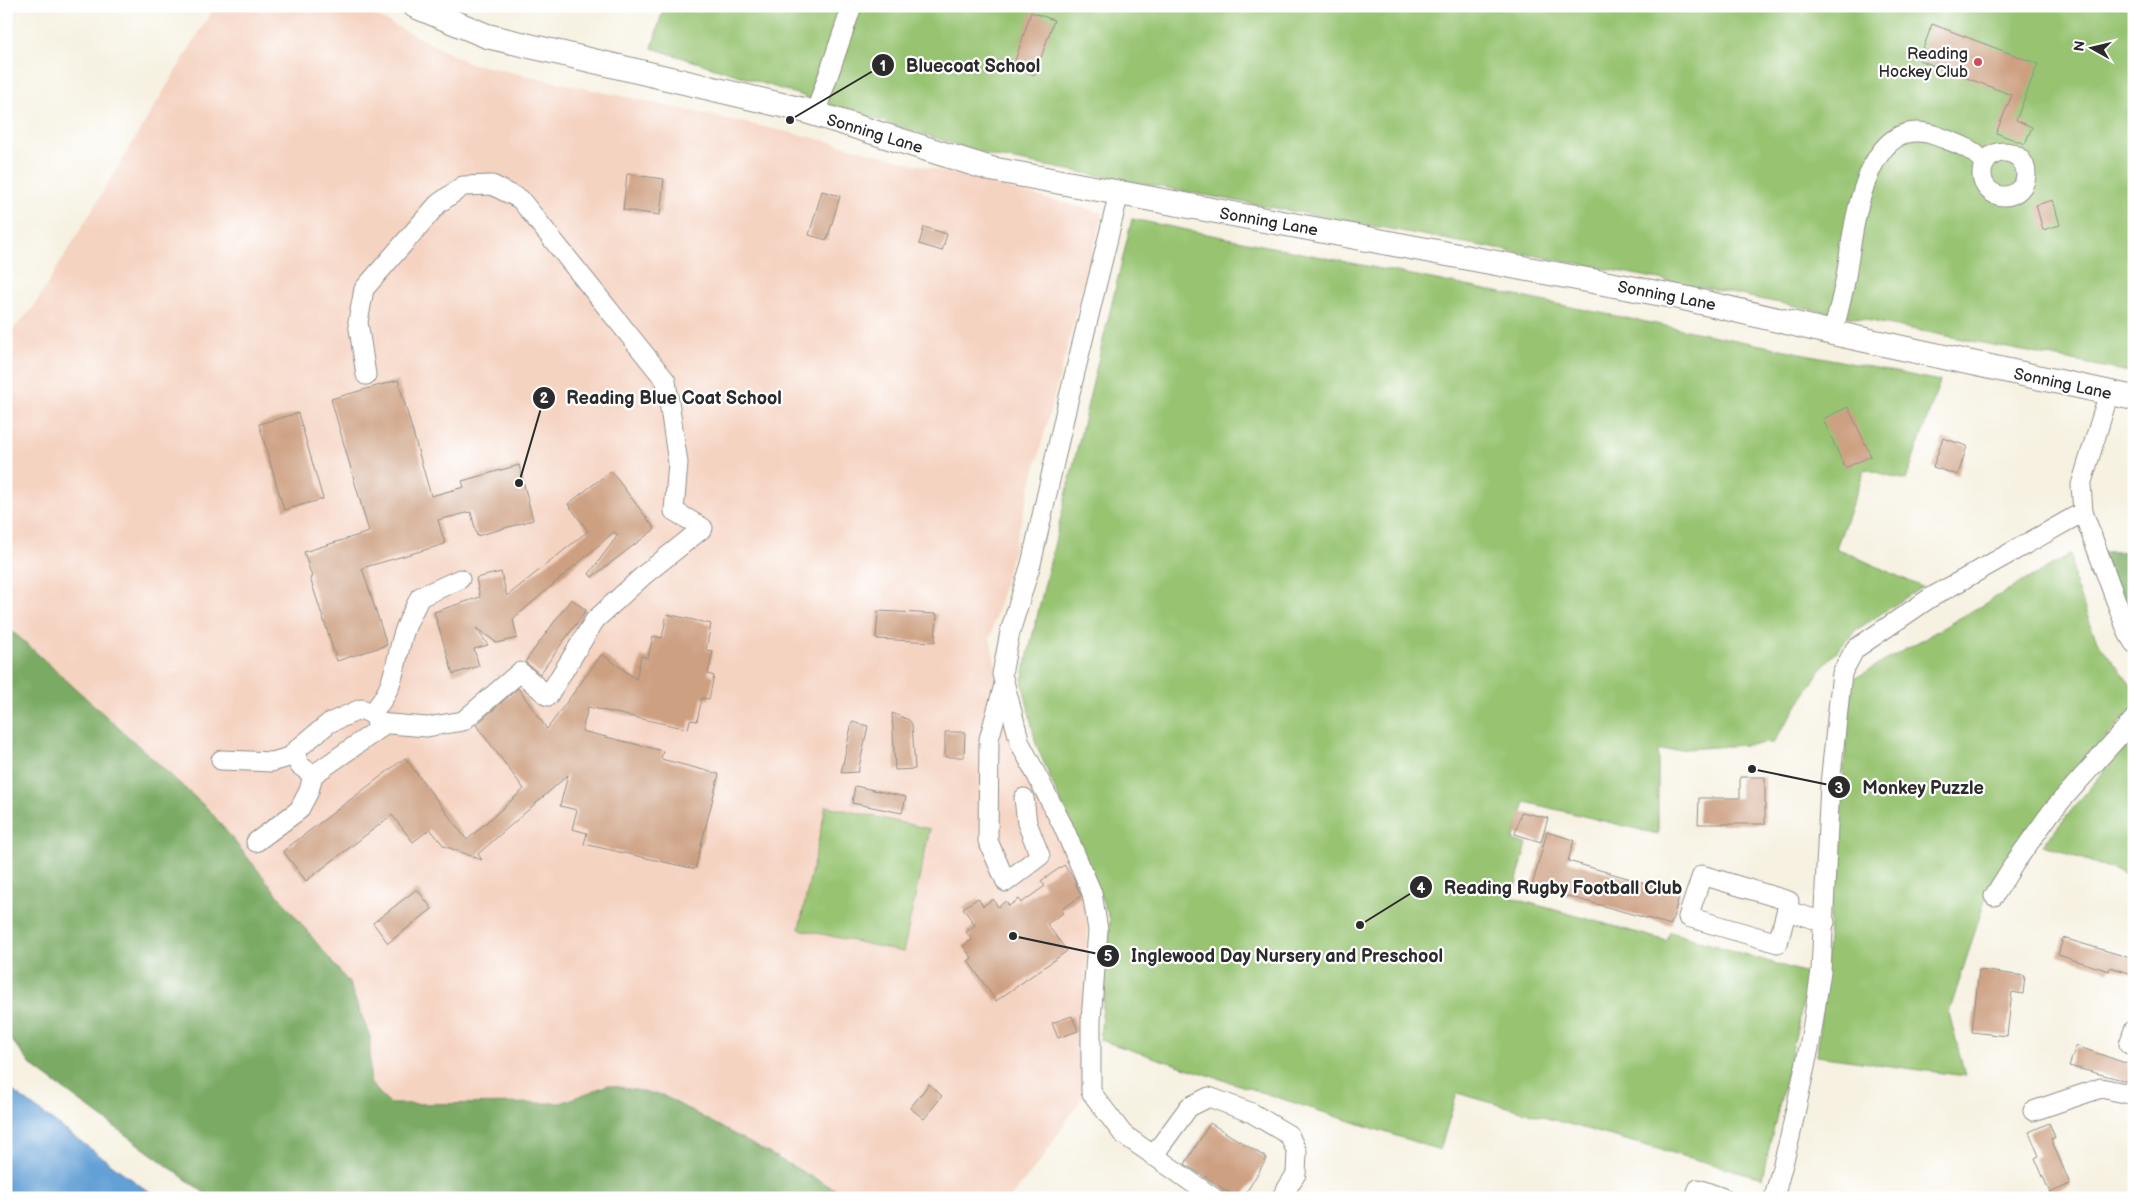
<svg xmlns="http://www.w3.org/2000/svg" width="2140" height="1204" viewBox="0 0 2140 1204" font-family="'Balsamiq Sans',sans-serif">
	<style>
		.built { fill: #f5d3c1 }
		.green { fill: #98c472; stroke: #62784e }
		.forest { fill: #7aaa64; stroke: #526a48 }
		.water { fill: #64a0d5; stroke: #486680 }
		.building { fill: #cda082 }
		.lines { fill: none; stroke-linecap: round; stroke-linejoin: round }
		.minor-casing { stroke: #908e86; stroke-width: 21 }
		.major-casing { stroke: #908e86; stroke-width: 26 }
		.minor { stroke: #fff; stroke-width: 19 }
		.major { stroke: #fff; stroke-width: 24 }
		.poi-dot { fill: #d1495b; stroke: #fff; stroke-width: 2 }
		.labels { text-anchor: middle; stroke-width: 4.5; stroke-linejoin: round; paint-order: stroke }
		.poi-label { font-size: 16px; fill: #2b2b2b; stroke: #fff; text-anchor: end }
		.street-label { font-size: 16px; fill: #2b2b2b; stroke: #fff }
		.leader { fill: none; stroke: #2b2b2b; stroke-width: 2 }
		.callout-dot { fill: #2b2b2b; stroke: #fff; stroke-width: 2 }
		.mark-label { font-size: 15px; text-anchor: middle; font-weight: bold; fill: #fff }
		.callout-label { font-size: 18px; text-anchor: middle; font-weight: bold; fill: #2b2b2b; stroke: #fff; stroke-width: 4.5; stroke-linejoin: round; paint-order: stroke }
	</style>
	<rect width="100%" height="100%" fill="#fff"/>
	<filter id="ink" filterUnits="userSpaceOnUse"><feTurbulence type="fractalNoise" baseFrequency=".02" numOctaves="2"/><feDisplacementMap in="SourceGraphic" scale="10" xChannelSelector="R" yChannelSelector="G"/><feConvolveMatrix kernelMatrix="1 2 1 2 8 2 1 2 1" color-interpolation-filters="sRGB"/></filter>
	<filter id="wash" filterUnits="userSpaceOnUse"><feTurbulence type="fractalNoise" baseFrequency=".0096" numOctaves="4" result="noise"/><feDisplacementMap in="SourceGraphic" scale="20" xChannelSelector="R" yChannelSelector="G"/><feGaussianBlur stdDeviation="1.12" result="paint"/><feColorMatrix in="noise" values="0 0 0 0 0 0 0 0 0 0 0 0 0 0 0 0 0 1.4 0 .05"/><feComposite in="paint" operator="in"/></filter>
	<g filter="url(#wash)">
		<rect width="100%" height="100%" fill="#f6f1e1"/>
		<!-- built -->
		<polygon class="built" points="215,6 356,6 469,63 815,138 1103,213 990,638 1002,696 1088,895 1085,1092 1040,1162 1010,1198 851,1198 782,1159 608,1085 561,1103 390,1104 370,1083 370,1037 210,811 19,637 6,628 6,337 33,308"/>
		<!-- green -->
		<g class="green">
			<polygon points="664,6 2134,6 2134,373 1618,271 992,156 652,48"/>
			<polygon points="1132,219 1940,381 1906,480 1865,469 1836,548 1922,587 1856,630 1824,665 1773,743 1658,751 1658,834 1525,802 1513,840 1527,844 1512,898 1667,941 1670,932 1810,974 1762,1178 1457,1093 1440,1150 1100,1040 1110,919 1036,744 1022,680"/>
			<polygon points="2071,554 2075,584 2097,641 2134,689 2134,708 2087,757 1985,900 1949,1013 1965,1076 1817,1056 1852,680"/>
			<polygon points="2134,735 2134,877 2043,845"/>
			<polygon points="826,806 930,829 903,952 799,929"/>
		</g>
		<!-- forest -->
		<g class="forest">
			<polygon points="2134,551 2134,646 2102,552"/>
			<polygon points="6,628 19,637 210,811 349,983 370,1037 370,1083 390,1104 561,1103 608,1085 662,1095 851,1198 211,1198 31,1065 6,1033"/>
		</g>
		<!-- water -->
		<polygon class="water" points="6,1082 14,1092 157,1198 6,1198"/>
		<g id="blocks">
			<!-- building -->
			<g class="building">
				<polygon points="1031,12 1054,20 1035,75 1013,67"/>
				<polygon points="1932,24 2038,64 2016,120 2032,127 2025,144 1996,133 2012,95 1919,60"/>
				<polygon points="627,174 664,179 660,215 623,210"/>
				<polygon points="822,191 840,196 827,240 809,235"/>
				<polygon points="2053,200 2060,225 2043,230 2036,205"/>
				<polygon points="924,227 947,234 942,251 919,244"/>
				<polygon points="398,380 431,496 464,487 462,481 519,465 533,520 477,536 471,512 438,520 445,544 362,568 387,645 337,661 310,578 312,577 304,552 369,532 331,399"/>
				<polygon points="1848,407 1871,456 1845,468 1823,419"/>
				<polygon points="298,413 323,499 284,510 259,424"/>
				<polygon points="1943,438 1967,446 1958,475 1933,467"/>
				<polygon points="611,471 655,529 592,577 589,574 618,535 614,532 513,619 517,638 497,643 476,628 488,645 474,649 479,666 453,674 434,612 480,597 476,578 501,572 507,596 588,531 568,504"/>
				<polygon points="571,599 586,610 540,674 525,662"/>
				<polygon points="878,611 937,614 935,642 876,639"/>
				<polygon points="667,614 711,624 706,650 713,651 708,674 714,676 709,699 702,698 697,721 690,720 688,729 588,707 582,731 663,751 661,759 719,774 695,869 584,844 587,833 572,829 577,810 560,806 568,775 478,854 482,860 444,846 430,829 413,842 392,815 306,881 283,851 405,758 467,840 524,789 476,725 518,688 547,729 602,654 636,679 641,656 648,658 653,636 662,638"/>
				<polygon points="892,713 909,720 912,724 915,769 895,770"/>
				<polygon points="852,722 868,726 858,772 841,773"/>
				<polygon points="945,732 965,732 964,757 945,757"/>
				<polygon points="1740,777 1765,777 1765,824 1698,824 1699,798 1740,798"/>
				<polygon points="855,786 906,797 902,813 852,803"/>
				<polygon points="1521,812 1548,818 1541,842 1515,834"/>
				<polygon points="1547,832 1574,840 1568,861 1680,893 1671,925 1532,886"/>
				<polygon points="1064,865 1074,879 1081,896 1061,910 1063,913 1047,924 1067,951 996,1001 968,961 972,958 963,946 972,940 966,932 975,925 963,908 978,898 983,906 993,899 998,907 1006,901 1009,906 1019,899 1021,903 1045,886 1041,881"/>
				<polygon points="417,889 432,909 388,943 373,923"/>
				<polygon points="2063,938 2134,959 2134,975 2110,967 2109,971 2058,955"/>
				<polygon points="1979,970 2025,976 2023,994 2012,992 2007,1036 1972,1032"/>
				<polygon points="1072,1016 1078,1031 1058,1038 1052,1023"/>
				<polygon points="2076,1046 2134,1066 2134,1083 2069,1066"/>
				<polygon points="929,1084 942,1096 924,1119 910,1108"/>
				<polygon points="1210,1123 1267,1158 1243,1198 1237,1198 1185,1164"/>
				<polygon points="2049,1123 2055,1137 2051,1139 2070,1184 2050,1193 2035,1158 2039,1156 2029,1132"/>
			</g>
		</g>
	</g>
	<g filter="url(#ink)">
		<use href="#blocks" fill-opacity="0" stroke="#908e86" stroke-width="1"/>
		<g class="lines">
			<!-- minor casing -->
			<g class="minor-casing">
				<g id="minor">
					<polyline points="815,114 852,6"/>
					<circle cx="2004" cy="174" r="22"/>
					<polyline points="1119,193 1068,401 1031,564 1010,632 1002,674 1020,743 1063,826 1092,893 1098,930 1091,1020 1091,1092 1123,1134 1214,1198"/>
					<path d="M1833,333C1838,312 1844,291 1847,270C1854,225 1866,109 1937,136C1958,144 1969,146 1985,163"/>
					<polyline points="366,375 358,322 364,289 438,204 463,186 492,185 520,199 666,381 678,463 674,511 703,528 644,575 595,620 548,696 520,672 463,721 427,727 377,723"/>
					<polyline points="2109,393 2081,485 2083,512 2128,633 2134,643"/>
					<polyline points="1004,685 989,739 988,841 1006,882 1040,856 1027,823 1024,798"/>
					<polygon points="361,709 374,715 379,729 313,775 299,765 295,751 329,723"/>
					<path d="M371,713C395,692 395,660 404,632C408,620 415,608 420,597L460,579"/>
					<polyline points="221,760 272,762 296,755"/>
					<polyline points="256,842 299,810 309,791 313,775"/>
					<polygon points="1702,875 1789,901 1778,943 1688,917"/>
					<polyline points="1994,896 2016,861 2052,811 2134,719"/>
					<polyline points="1787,911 1825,922"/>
					<polyline points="2134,1030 2129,1044 2134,1046"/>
					<polyline points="2033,1111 2101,1088 2134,1095"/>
					<polyline points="1153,1156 1189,1107 1209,1097 1252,1113 1289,1135 1297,1152 1296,1174 1281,1198"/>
					<polyline points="1695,1198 1698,1189 1723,1198"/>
					<polyline points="1774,1198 1790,1137 1810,1043 1821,971 1830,784 1842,673 1855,649 1930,598 2083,512"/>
				</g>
			</g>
			<!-- major casing -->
			<g class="major-casing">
				<polyline id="major" points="415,6 487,36 803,110 991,169 1684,298 1833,333 2134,398"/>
			</g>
			<!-- minor -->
			<use href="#minor" class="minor"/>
			<!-- major -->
			<use href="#major" class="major"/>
		</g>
	</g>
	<!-- markers -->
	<circle class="poi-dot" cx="1978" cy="62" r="5"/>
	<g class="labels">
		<!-- poi labels -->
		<g class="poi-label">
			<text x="1968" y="59">Reading<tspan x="1968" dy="18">Hockey Club</tspan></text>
		</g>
		<!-- street labels -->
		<g class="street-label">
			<text transform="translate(875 133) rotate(17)" y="6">Sonning Lane</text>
			<text transform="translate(1269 221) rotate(10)" y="6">Sonning Lane</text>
			<text transform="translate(1667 295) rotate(11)" y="6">Sonning Lane</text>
			<text transform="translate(2063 383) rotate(12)" y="6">Sonning Lane</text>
		</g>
	</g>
	<!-- callouts -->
	<path class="leader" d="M790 120L883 65M519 483L544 398M1752 769L1839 787M1360 925L1421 887M1013 936L1108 956"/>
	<g class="callout-dot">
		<circle cx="790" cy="120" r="5"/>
		<circle cx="519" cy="483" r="5"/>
		<circle cx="1752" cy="769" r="5"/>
		<circle cx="1360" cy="925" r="5"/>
		<circle cx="1013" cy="936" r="5"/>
		<circle cx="883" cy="65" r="12"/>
		<circle cx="544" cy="398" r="12"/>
		<circle cx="1839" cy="787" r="12"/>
		<circle cx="1421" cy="887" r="12"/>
		<circle cx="1108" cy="956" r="12"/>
	</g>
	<g class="mark-label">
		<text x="883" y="71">1</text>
		<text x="544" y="403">2</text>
		<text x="1839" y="793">3</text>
		<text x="1421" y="893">4</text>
		<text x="1108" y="961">5</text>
	</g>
	<g class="callout-label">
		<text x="973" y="72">Bluecoat School</text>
		<text x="674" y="404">Reading Blue Coat School</text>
		<text x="1923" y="794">Monkey Puzzle</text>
		<text x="1563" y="894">Reading Rugby Football Club</text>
		<text x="1287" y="962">Inglewood Day Nursery and Preschool</text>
	</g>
	<!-- margin -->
	<rect width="2140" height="1204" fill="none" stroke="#fff" stroke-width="25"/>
	<!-- north arrow -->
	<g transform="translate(2092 48) rotate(278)" stroke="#ffffff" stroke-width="4" paint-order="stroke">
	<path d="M0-4L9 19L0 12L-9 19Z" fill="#2b2b2b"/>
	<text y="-8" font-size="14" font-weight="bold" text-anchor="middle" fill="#2b2b2b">N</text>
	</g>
</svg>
